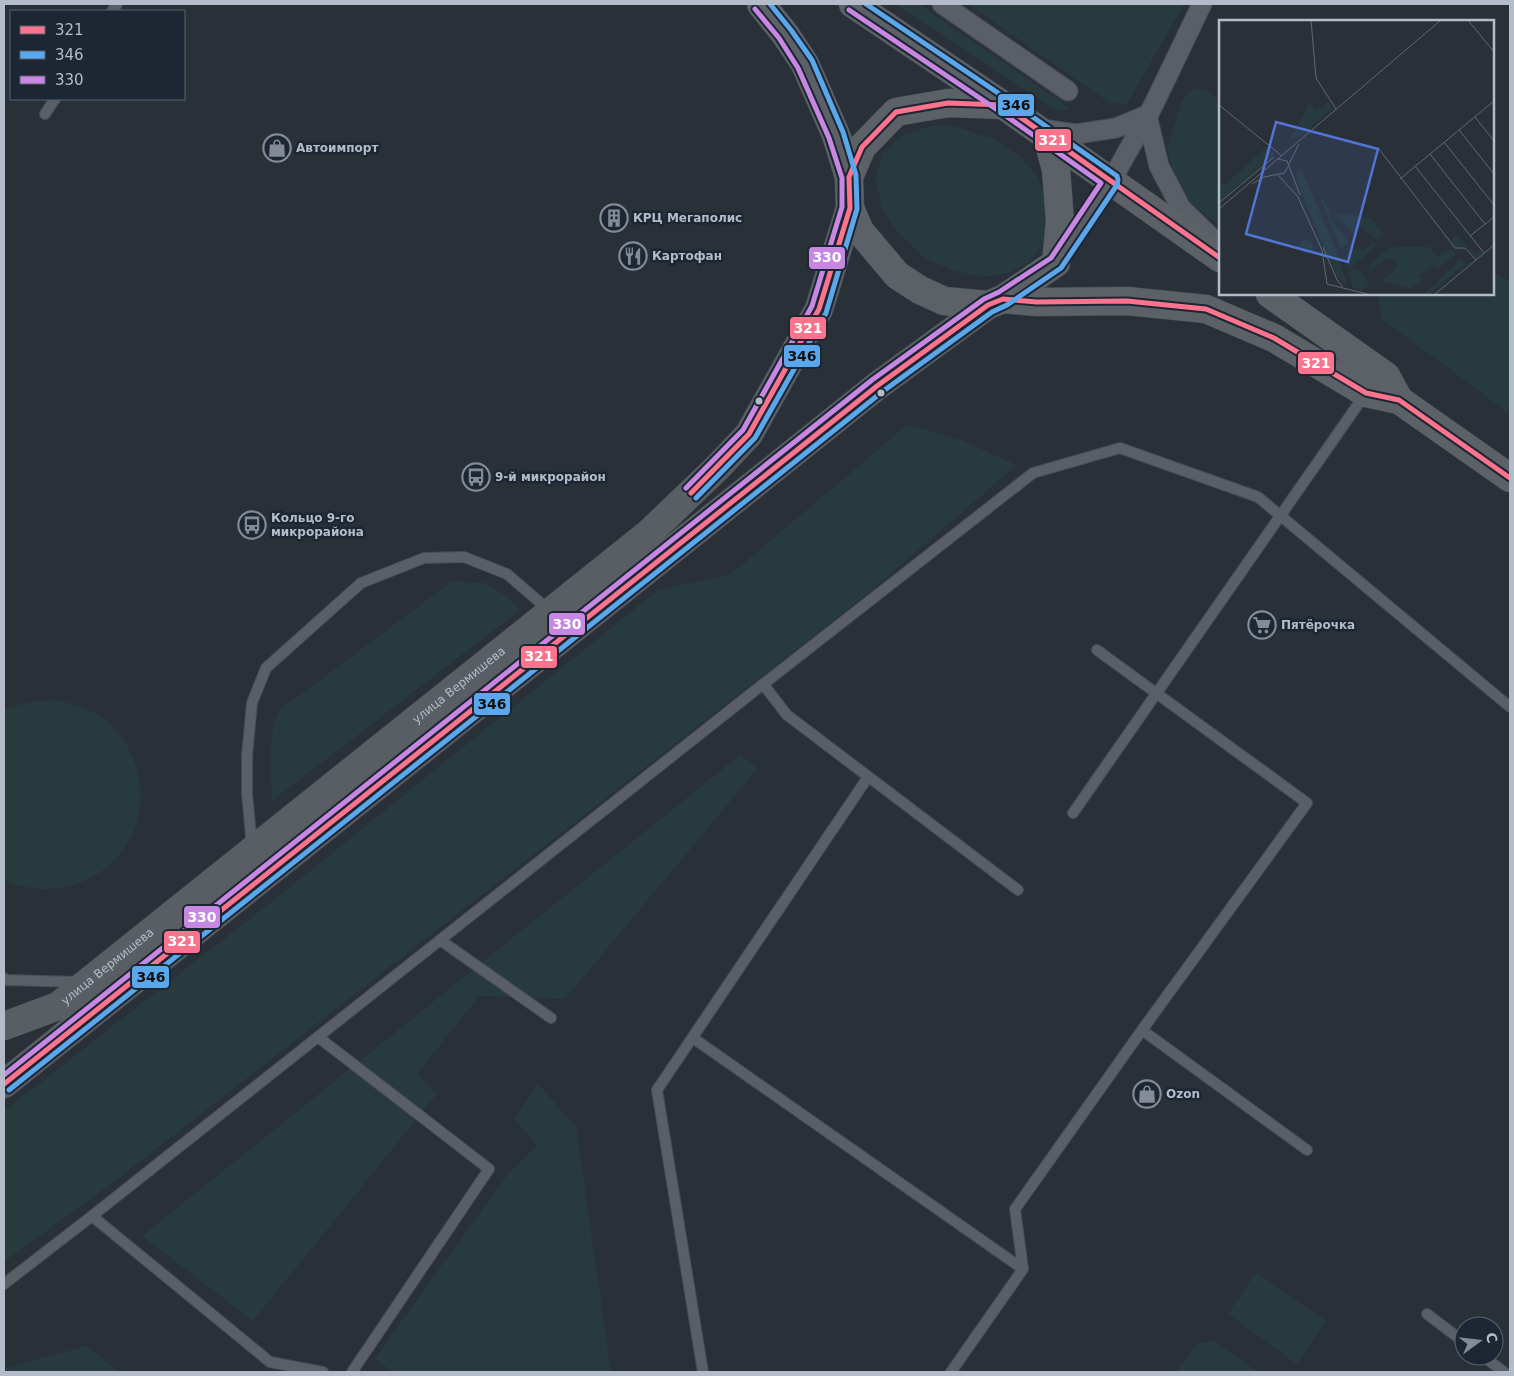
<svg xmlns="http://www.w3.org/2000/svg" width="1514" height="1376" viewBox="0 0 1514 1376" font-family="'DejaVu Sans',sans-serif">
	<style>
		.green { fill: #273a3e }
		.lines { fill: none; stroke-linecap: round; stroke-linejoin: round }
		.service-casing { stroke: #484c53; stroke-width: 12 }
		.minor-casing { stroke: #484c53; stroke-width: 21 }
		.secondary-casing { stroke: #484c53; stroke-width: 29 }
		.primary-casing { stroke: #484c55; stroke-width: 29 }
		.service { stroke: #5a5e66; stroke-width: 10 }
		.minor { stroke: #5a5e66; stroke-width: 19 }
		.secondary { stroke: #595d64; stroke-width: 28 }
		.primary { stroke: #5c6168; stroke-width: 28 }
		.bus-1-casing { stroke: #1d2633; stroke-width: 9 }
		.bus-2-casing { stroke: #1d2633; stroke-width: 9 }
		.bus-3-casing { stroke: #1d2633; stroke-width: 9 }
		.bus-1 { stroke: #fc738d; stroke-width: 5 }
		.bus-2 { stroke: #5aa8eb; stroke-width: 5 }
		.bus-3 { stroke: #c787e3; stroke-width: 5 }
		.bus-dot { fill: #b4bcc9; stroke: #1d2633; stroke-width: 2 }
		.labels { text-anchor: middle; stroke-width: 5; stroke-linejoin: round; paint-order: stroke }
		.poi-label { font-size: 12px; font-weight: bold; fill: #b4bcc9; stroke: #1d2633; text-anchor: start }
		.street-label { font-size: 12px; fill: #b4bcc9; stroke: #1d2633 }
		.inset-road { fill: none; stroke: #616872; stroke-width: 1 }
		.view { fill: #5274d3; fill-opacity: 0.15; stroke: #5274d3; stroke-width: 2.5 }
		.inset-edge { fill: none; stroke: #b4bcc9; stroke-width: 2.5 }
		.line-badge { stroke: #1d2633; stroke-width: 2 }
		.badge-label { font-size: 14px; text-anchor: middle; font-weight: bold; fill: #fff }
		.pale-badge-label { font-size: 14px; text-anchor: middle; font-weight: bold; fill: #111 }
	</style>
	<rect width="100%" height="100%" fill="#2a3038"/>
	<!-- green -->
	<g class="green">
		<polygon points="895,4 919,4 1070,108 1059,111 1041,101"/>
		<polygon points="968,4 1184,4 1127,104 1110,103"/>
		<polygon points="1198,88 1207,90 1220,101 1220,225 1192,204 1175,180 1167,148 1182,101 1191,90"/>
		<polygon points="931,126 955,126 995,139 1021,157 1038,178 1047,204 1045,227 1042,246 1028,263 1009,273 984,277 955,271 926,259 899,233 882,209 876,180 882,154 901,136"/>
		<polygon points="1493,272 1510,281 1510,414 1382,319 1377,294 1493,294"/>
		<polygon points="907,425 957,438 1017,465 866,595 114,1182 4,1262 4,1111 280,895 658,590 731,574"/>
		<polygon points="452,581 485,583 510,598 520,610 272,801 270,762 273,725 280,709 311,687"/>
		<path d="M58,700C77,706 98,711 112,726C171,788 134,885 48,889C34,889 16,887 4,879V710L28,702Z"/>
		<polygon points="740,755 758,768 565,999 479,996 417,1074 437,1094 253,1321 142,1236"/>
		<polygon points="538,1084 576,1127 611,1372 394,1372 374,1359 508,1174 537,1146 514,1118"/>
		<polygon points="1256,1272 1326,1321 1297,1364 1228,1314"/>
		<polygon points="1214,1341 1258,1372 1176,1372 1197,1343"/>
		<polygon points="87,1346 119,1372 4,1372 4,1368"/>
	</g>
	<g class="lines">
		<!-- service casing -->
		<g class="service-casing">
			<g id="service">
				<polyline points="112,11 117,4"/>
				<polyline points="45,114 55,99"/>
				<polyline points="763,684 787,715 1018,890"/>
				<polyline points="1073,813 1366,393"/>
				<polyline points="252,847 247,793 247,756 252,703 266,668 361,583 424,558 464,557 507,574 550,611"/>
				<polyline points="440,940 551,1018"/>
				<polyline points="4,978 6,980 79,982"/>
				<polyline points="1142,1030 1307,1150"/>
				<polyline points="318,1037 489,1169 352,1372"/>
				<polyline points="693,1038 1023,1269 951,1372"/>
				<polyline points="92,1216 270,1362 323,1372"/>
				<polyline points="1023,1269 1015,1209 1142,1030 1307,803 1097,650"/>
				<polyline points="4,1284 92,1216 748,696 1033,473 1120,448 1258,497 1510,707"/>
				<polyline points="1427,1314 1464,1342"/>
				<polyline points="1483,1356 1504,1372"/>
				<polyline points="703,1372 657,1090 868,777"/>
			</g>
		</g>
		<!-- minor casing -->
		<g class="minor-casing">
			<g id="minor">
				<polyline points="942,4 1068,91"/>
				<polyline points="1147,115 1159,166 1181,208 1218,244"/>
				<polyline points="1041,129 1076,134 1116,128 1147,115"/>
				<polyline points="1058,259 1111,181 1152,108 1202,4"/>
			</g>
		</g>
		<!-- secondary casing -->
		<g class="secondary-casing">
			<g id="secondary">
				<path id="s1" d="M4,1026L58,1006L649,533L717,468L749,434L819,309L850,208"/>
				<polyline points="4,1084 877,386 988,305"/>
			</g>
		</g>
		<!-- primary casing -->
		<g class="primary-casing">
			<g id="primary">
				<polyline points="761,4 785,34 805,64 836,135 849,177"/>
				<polyline points="853,4 1003,105 1220,258"/>
				<polyline points="1003,105 948,103 896,112 862,147 849,177 850,208 860,231 897,275 920,290 944,301 988,305 1003,299 1056,263 1060,222 1056,169 1047,137"/>
				<polyline points="1270,294 1386,376 1399,400"/>
				<polyline points="1003,299 1037,302 1127,301 1206,309 1274,338 1366,393 1399,400 1510,478"/>
			</g>
		</g>
		<!-- service -->
		<use href="#service" class="service"/>
		<!-- minor -->
		<use href="#minor" class="minor"/>
		<!-- secondary -->
		<use href="#secondary" class="secondary"/>
		<!-- primary -->
		<use href="#primary" class="primary"/>
		<!-- bus-1 casing -->
		<g class="bus-1-casing">
			<g id="bus-1">
				<polyline points="691,493 749,434 819,309 850,208 849,177 862,147 896,112 948,103 1003,105 1220,258"/>
				<polyline points="4,1084 877,386 988,305 1003,299 1037,302 1127,301 1206,309 1274,338 1366,393 1399,400 1510,478"/>
			</g>
		</g>
		<!-- bus-2 casing -->
		<g class="bus-2-casing">
			<g id="bus-2">
				<polyline points="696,498 755,438 826,313 857,209 856,175 843,132 812,60 791,30 770,4"/>
				<polyline points="9,1090 882,392 992,312 1007,305 1061,268 1117,185 1118,180 1117,176 1007,99 866,4"/>
			</g>
		</g>
		<!-- bus-3 casing -->
		<g class="bus-3-casing">
			<g id="bus-3">
				<polyline points="686,488 743,430 812,306 842,207 842,178 829,138 798,68 779,38 755,9"/>
				<polyline points="4,1075 872,380 984,299 999,292 1051,258 1101,183 999,111 849,10"/>
			</g>
		</g>
		<!-- bus-1 -->
		<use href="#bus-1" class="bus-1"/>
		<!-- bus-2 -->
		<use href="#bus-2" class="bus-2"/>
		<!-- bus-3 -->
		<use href="#bus-3" class="bus-3"/>
	</g>
	<!-- icons -->
	<defs>
		<g id="shop-ring" transform="scale(1.4375)"><circle r="9.5" fill="#1d2633" stroke="#848b96" stroke-width="1.5"/><path d="M-5-2.5h2.3a2.7 3.5 0 0 1 5.4 0H5L5.5 6h-11ZM-1.5-2.5h3a1.5 2.3 0 0 0-3 0Z" fill="#848b96"/></g>
		<g id="building-ring" transform="scale(1.4375)"><circle r="9.5" fill="#1d2633" stroke="#848b96" stroke-width="1.5"/><path d="M-4-6H4V6H1V3H-1V6H-4ZM-2.5-4.3h1.7v1.8h-1.7ZM.8-4.3h1.7v1.8H.8ZM-2.5-1h1.7V.8h-1.7ZM.8-1h1.7V.8H.8Z" fill="#848b96"/></g>
		<g id="restaurant-ring" transform="scale(1.4375)"><circle r="9.5" fill="#1d2633" stroke="#848b96" stroke-width="1.5"/><path d="M-5-6h1v4h1v-4h1v4h1v-4h1v5L-1.5 .5V6h-2V.5L-5-1ZM5-6V6H3V1.5H1.5Q1.5-4 5-6Z" fill="#848b96"/></g>
		<g id="bus-ring" transform="scale(1.4375)"><circle r="9.5" fill="#1d2633" stroke="#848b96" stroke-width="1.5"/><path d="M-5-6H5V4H4V6H2V4H-2V6H-4V4H-5ZM-3.5-4V0h7V-4ZM-3.5 1.2v1.5H-2V1.2ZM2 1.2v1.5H3.5V1.2Z" fill="#848b96"/></g>
		<g id="supermarket-ring" transform="scale(1.4375)"><circle r="9.5" fill="#1d2633" stroke="#848b96" stroke-width="1.5"/><path d="M-6-5.5h2.5l.6 2H6L4.5 2H-2.5L-4.4-4H-6ZM-1.5 3.2a1.3 1.3 0 1 0 .1 0ZM3 3.2a1.3 1.3 0 1 0 .1 0Z" fill="#848b96"/></g>
	</defs>
	<g fill-rule="evenodd">
		<use href="#shop-ring" x="277" y="148"/>
		<use href="#building-ring" x="614" y="218"/>
		<use href="#restaurant-ring" x="633" y="256"/>
		<use href="#bus-ring" x="476" y="477"/>
		<use href="#bus-ring" x="252" y="525"/>
		<use href="#supermarket-ring" x="1262" y="625"/>
		<use href="#shop-ring" x="1147" y="1094"/>
	</g>
	<!-- markers -->
	<g class="bus-dot">
		<circle cx="881" cy="393" r="4.5"/>
		<circle cx="759" cy="401" r="4.5"/>
	</g>
	<g class="labels">
		<!-- poi labels -->
		<g class="poi-label">
			<text x="296" y="152">Автоимпорт</text>
			<text x="633" y="222">КРЦ Мегаполис</text>
			<text x="652" y="260">Картофан</text>
			<text x="495" y="481">9-й микрорайон</text>
			<text x="271" y="522">Кольцо 9-го<tspan x="271" dy="14">микрорайона</tspan></text>
			<text x="1281" y="629">Пятёрочка</text>
			<text x="1166" y="1098">Ozon</text>
		</g>
		<!-- street labels -->
		<g class="street-label">
			<text dy="4" stroke="none"><textPath href="#s1" startOffset="571">улица Вермишева</textPath></text>
			<text dy="4" stroke="none"><textPath href="#s1" startOffset="121">улица Вермишева</textPath></text>
		</g>
	</g>
	<!-- overview -->
	<g transform="translate(1219 20)">
		<rect width="275" height="275" fill="#2a3038"/>
		<path d="M91,82L97,90L110,82L113,89L78,118H72ZM48,126L57,134L0,182V165H6ZM82,148L117,230L129,266L118,257L84,177L77,156ZM99,173L112,192L111,199L130,222L122,229ZM122,194L152,198L165,215L158,221L143,207L135,214L118,196ZM237,215L257,234L261,231L263,233L257,238L246,226L236,227L232,222ZM80 227a7 7 0 1 1 14 0a7 7 0 1 1-14 0ZM155,222L158,225L129,250V235L139,227L143,231ZM172,226L210,227L218,236L233,229L237,234L219,249L215,245L200,256L204,261L191,269L163,261L179,246L174,239L167,238L153,249L150,246ZM245,236L242,239L246,244L209,275H204ZM135,249L141,251L151,263L144,270L134,268L129,252Z" fill="#273a3e"/>
		<path class="inset-road" d="M92,0L97,58L117,89M249,0L275,32M0,85L63,136M256,97L275,121M240,110L275,154M225,122L275,185M160,129L236,228H246L257,240M211,134L266,204M59,139L68,141L81,175M69,146L80,124M196,146L265,233M59,155L79,177L103,230L108,264L152,275M181,159L275,81M33,164L45,157L65,153L69,147M0,183L55,137M0,189L222,0M251,216L275,197M104,227L118,260L124,267M215,275L275,225"/>
		<path class="view" d="M57,102L159,129L129,242L27,214Z"/>
		<rect width="275" height="275" class="inset-edge"/>
	</g>
	<g class="line-badge">
		<rect x="997" y="93" width="38" height="24" rx="5" fill="#5aa8eb"/>
		<rect x="1034" y="128" width="38" height="24" rx="5" fill="#fc738d"/>
		<rect x="808" y="246" width="38" height="24" rx="5" fill="#c787e3"/>
		<rect x="789" y="316" width="38" height="24" rx="5" fill="#fc738d"/>
		<rect x="783" y="344" width="38" height="24" rx="5" fill="#5aa8eb"/>
		<rect x="1297" y="351" width="38" height="24" rx="5" fill="#fc738d"/>
		<rect x="548" y="612" width="38" height="24" rx="5" fill="#c787e3"/>
		<rect x="520" y="645" width="38" height="24" rx="5" fill="#fc738d"/>
		<rect x="473" y="692" width="38" height="24" rx="5" fill="#5aa8eb"/>
		<rect x="183" y="905" width="38" height="24" rx="5" fill="#c787e3"/>
		<rect x="163" y="930" width="38" height="24" rx="5" fill="#fc738d"/>
		<rect x="131" y="965" width="39" height="24" rx="5" fill="#5aa8eb"/>
	</g>
	<g class="badge-label">
		<text x="1053" y="145">321</text>
		<text x="827" y="262">330</text>
		<text x="808" y="333">321</text>
		<text x="1316" y="368">321</text>
		<text x="567" y="629">330</text>
		<text x="539" y="661">321</text>
		<text x="202" y="922">330</text>
		<text x="182" y="946">321</text>
	</g>
	<g class="pale-badge-label">
		<text x="1016" y="110">346</text>
		<text x="802" y="361">346</text>
		<text x="492" y="709">346</text>
		<text x="151" y="982">346</text>
	</g>
	<!-- border -->
	<rect width="1514" height="1376" fill="none" stroke="#b4bcc9" stroke-width="10"/>
	<!-- legend -->
	<rect x="10" y="10" width="175" height="90" fill="#1d2633" stroke="#59626f"/>
	<rect x="20" y="26" width="25" height="8" fill="#fc738d" stroke="#59626f"/>
	<text x="55" y="35" font-size="15" fill="#b4bcc9">321</text>
	<rect x="20" y="51" width="25" height="8" fill="#5aa8eb" stroke="#59626f"/>
	<text x="55" y="60" font-size="15" fill="#b4bcc9">346</text>
	<rect x="20" y="76" width="25" height="8" fill="#c787e3" stroke="#59626f"/>
	<text x="55" y="85" font-size="15" fill="#b4bcc9">330</text>
	<!-- north arrow -->
	<g transform="translate(1479 1341) rotate(75)"><circle r="24" fill="#1d2633" stroke="#59626f"/>
	<path d="M0-4L9 19L0 12L-9 19Z" fill="#848b96"/>
	<text y="-8" font-size="14" font-weight="bold" text-anchor="middle" fill="#b4bcc9">С</text>
	</g>
</svg>
